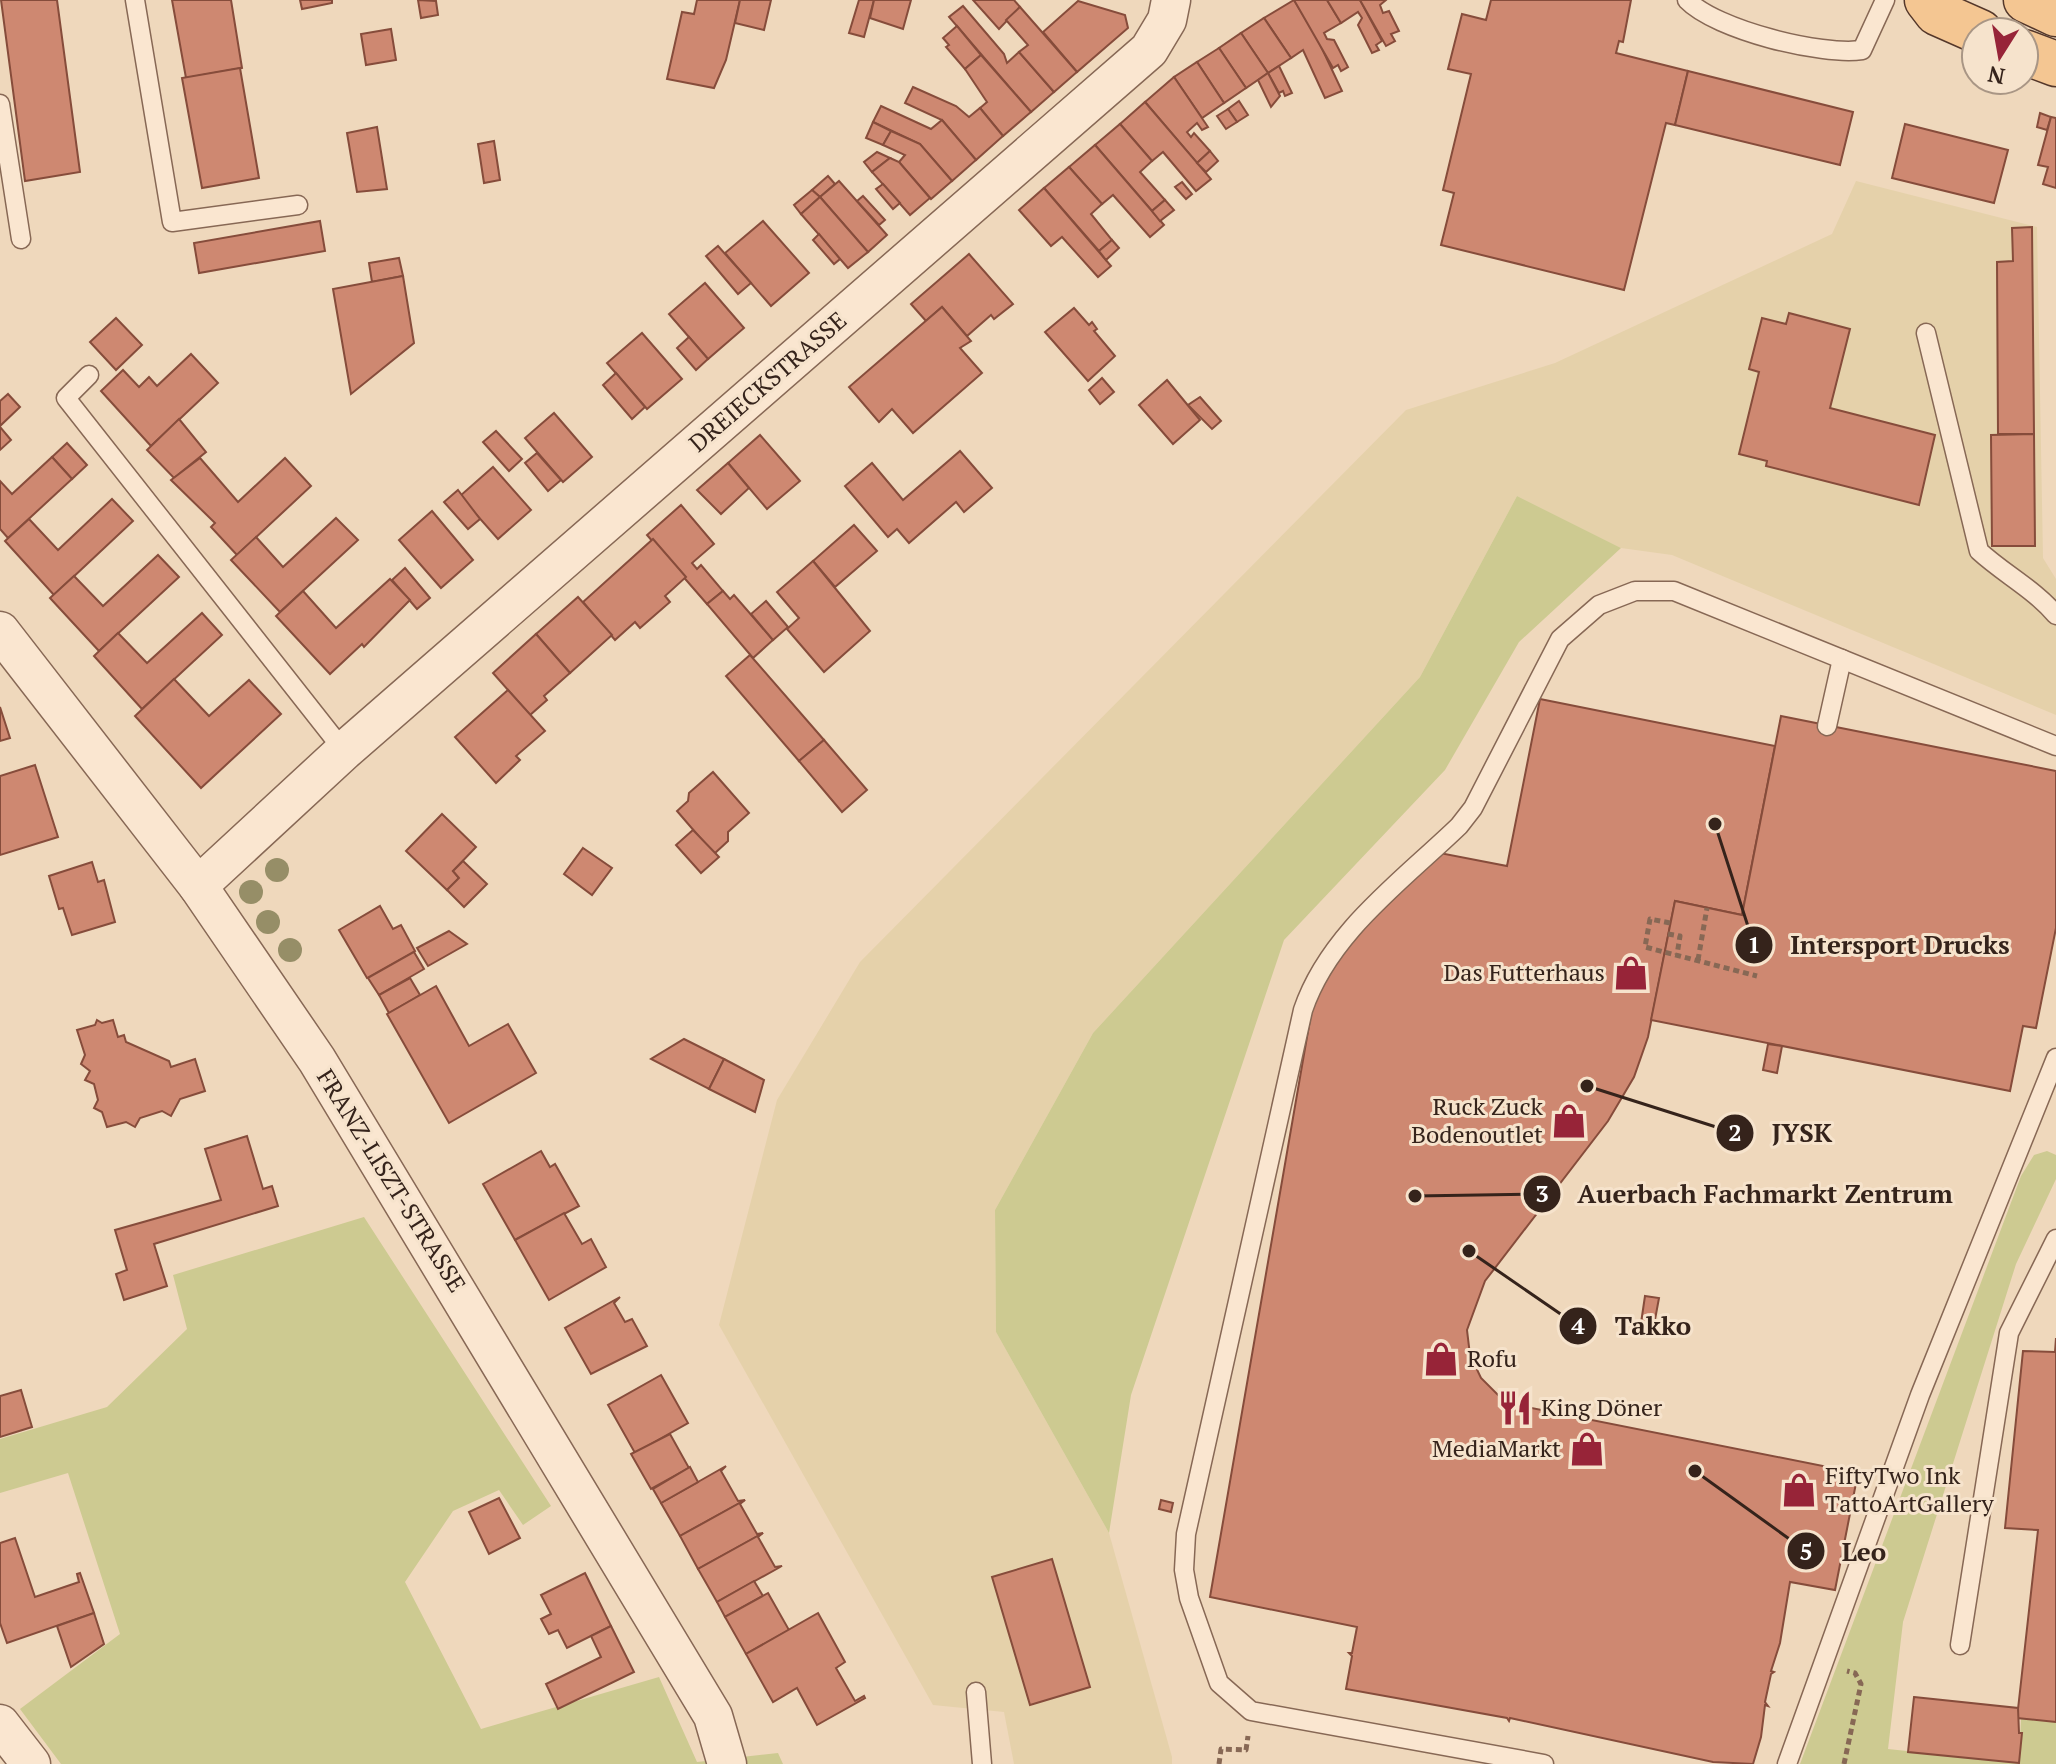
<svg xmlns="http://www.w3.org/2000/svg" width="2056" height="1764" viewBox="0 0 2056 1764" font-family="'PT Serif',serif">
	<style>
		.farmland { fill: #e5d1aa }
		.green { fill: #cdca91 }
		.building { fill: #ce8871; stroke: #864c3b; stroke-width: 2 }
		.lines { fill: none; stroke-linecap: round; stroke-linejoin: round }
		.lane-casing { stroke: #876855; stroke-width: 21 }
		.street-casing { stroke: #876855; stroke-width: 41 }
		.primary-casing { stroke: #54372a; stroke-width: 47 }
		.path { stroke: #876855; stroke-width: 5; stroke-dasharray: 6 4; stroke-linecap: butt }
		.lane { stroke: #fae6d0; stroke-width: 18 }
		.street { stroke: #fae6d0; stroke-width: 38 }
		.primary { stroke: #f4c692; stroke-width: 44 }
		.tree { fill: #968e67 }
		.labels { text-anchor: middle; stroke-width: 6; stroke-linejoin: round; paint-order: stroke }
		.street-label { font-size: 24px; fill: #35231b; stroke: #f6e3cc }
		.poi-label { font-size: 24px; fill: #35231b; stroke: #f6e3cc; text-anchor: end }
		.leader { fill: none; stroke: #35231b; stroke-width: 3 }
		.callout-dot { fill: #35231b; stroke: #f6e3cc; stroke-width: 3 }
		.mark-label { font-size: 24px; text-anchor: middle; font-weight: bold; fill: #fff }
		.callout-label { font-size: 26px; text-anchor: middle; font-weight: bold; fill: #35231b; stroke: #f6e3cc; stroke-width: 6; stroke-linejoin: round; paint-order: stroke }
	</style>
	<rect width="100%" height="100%" fill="#efd8bc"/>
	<!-- farmland -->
	<polygon class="farmland" points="1856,181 2037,227 2043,558 2056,579 2056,715 1672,555 1621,548 1517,496 1420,677 1093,1033 995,1210 996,1332 1109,1533 1172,1757 1172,1764 1014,1764 1004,1712 933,1705 719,1325 777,1100 860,962 1406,410 1555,363 1832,234"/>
	<!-- green -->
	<g class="green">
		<polygon points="1517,496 1621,548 1519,642 1445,770 1284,940 1131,1395 1109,1533 996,1332 995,1210 1093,1033 1420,677"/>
		<polygon points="2047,1151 2056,1155 2056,1179 2016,1264 1903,1622 1888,1749 2019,1763 2021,1719 2056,1722 2056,1764 1800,1764 2021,1176 2034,1155"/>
		<polygon points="364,1217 551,1506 523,1525 499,1490 453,1511 405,1582 481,1729 659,1677 697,1762 778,1753 783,1764 61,1764 20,1709 120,1634 68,1473 0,1493 0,1439 107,1407 187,1329 173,1275"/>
	</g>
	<!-- building -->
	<g class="building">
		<polygon points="1,0 57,0 80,172 25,181"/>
		<polygon points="172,0 231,0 242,68 186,78"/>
		<polygon points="300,0 332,0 332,3 302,9"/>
		<polygon points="418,0 436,1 438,15 421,18"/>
		<polygon points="697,0 740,0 726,60 714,88 667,79 682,12 694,14"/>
		<polygon points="740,0 771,0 764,30 735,23"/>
		<polygon points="859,0 874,0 864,37 849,33"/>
		<polygon points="874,0 911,0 903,29 870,18"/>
		<polygon points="973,0 1014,0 1020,7 999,29"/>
		<polygon points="1294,0 1317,38 1342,91 1325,98 1303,50 1291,58 1264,18"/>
		<polygon points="1294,0 1327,0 1341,23 1324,33 1327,39 1334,40 1348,67 1341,71 1338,65 1333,68"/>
		<polygon points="1327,0 1360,0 1382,41 1376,45 1379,50 1372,53 1358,25 1362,18 1358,12 1341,23"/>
		<polygon points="1360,0 1386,0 1380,5 1383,13 1389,11 1399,31 1391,34 1395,41 1386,46"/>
		<polygon points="1491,0 1631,0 1623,42 1619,41 1616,53 1688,71 1675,125 1666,123 1624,290 1441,245 1454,193 1443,190 1471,74 1448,69 1462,14 1486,20"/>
		<polygon points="1078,1 1125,15 1128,28 1077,72 1043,32"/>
		<polygon points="963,6 1004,54 1007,63 1019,52 1054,92 1031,112 949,17"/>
		<polygon points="1020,7 1077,72 1054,92 1019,52 1028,45 1006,20"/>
		<polygon points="1264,18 1291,58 1268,73 1241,33"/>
		<polygon points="957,26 981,55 965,69 946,47 949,45 943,38"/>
		<polygon points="391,29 396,60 366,65 361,34"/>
		<polygon points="1241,33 1268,73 1246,88 1219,48"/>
		<polygon points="1219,48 1246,88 1224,103 1197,62"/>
		<polygon points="981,55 1031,112 1003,136 980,108 987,102 965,69"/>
		<polygon points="1197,62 1224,103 1202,118 1174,77"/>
		<polygon points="1279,66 1292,93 1285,96 1283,91 1279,93 1268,73"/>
		<polygon points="240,68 259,178 202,188 182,78"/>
		<polygon points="1688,71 1853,112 1840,165 1675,125"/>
		<polygon points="1268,73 1280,96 1271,107 1258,80"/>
		<polygon points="1174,77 1208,127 1202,130 1197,123 1187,132 1191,137 1194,133 1210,151 1197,163 1145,102"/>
		<polygon points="913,87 956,106 969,117 980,108 1003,136 976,160 942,120 905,103"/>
		<polygon points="1239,101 1248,115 1237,122 1228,109"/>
		<polygon points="1145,102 1211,179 1196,191 1163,152 1152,161 1120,124"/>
		<polygon points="881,106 931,129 942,120 976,160 952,181 920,144 873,122"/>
		<polygon points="1228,109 1237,122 1226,129 1217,116"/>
		<polygon points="2040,113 2051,117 2047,130 2037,127"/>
		<polygon points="2051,117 2056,118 2056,188 2043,184 2048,167 2038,165"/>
		<polygon points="873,122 891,131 883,145 866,138"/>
		<polygon points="1120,124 1152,161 1140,172 1165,200 1152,211 1095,145"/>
		<polygon points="1905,124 2008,150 1994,203 1892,178"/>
		<polygon points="377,127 387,189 357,192 347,133"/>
		<polygon points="891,131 920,144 952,181 931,199 899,162 905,155 883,145"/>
		<polygon points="494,141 500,180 484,183 478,144"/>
		<polygon points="1095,145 1164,225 1150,237 1113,195 1102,204 1069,167"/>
		<polygon points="1210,151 1218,161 1206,172 1197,163"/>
		<polygon points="877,152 890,158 872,172 864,162"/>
		<polygon points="890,158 899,162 930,198 910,215 872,172"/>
		<polygon points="1069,167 1102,204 1091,214 1112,240 1099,251 1044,188"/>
		<polygon points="828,176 835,184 820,197 812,190"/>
		<polygon points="839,181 887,235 868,252 820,197"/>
		<polygon points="1182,182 1192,194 1186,199 1175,187"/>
		<polygon points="883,184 900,203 893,209 876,189"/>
		<polygon points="1044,188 1111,266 1098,277 1062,237 1051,246 1019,210"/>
		<polygon points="812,190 820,197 801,214 794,205"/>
		<polygon points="863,196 885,220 879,225 857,201"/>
		<polygon points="820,197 868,252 848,268 801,214"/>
		<polygon points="1165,200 1174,210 1160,221 1152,211"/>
		<polygon points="320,221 325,251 199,273 194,243"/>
		<polygon points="763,221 809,273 771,306 725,253"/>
		<polygon points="2032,227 2034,434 1998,434 1997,262 2013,261 2012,228"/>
		<polygon points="819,234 840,259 834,264 813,240"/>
		<polygon points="1112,240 1119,248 1106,260 1099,251"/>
		<polygon points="718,246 751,283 738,294 706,256"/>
		<polygon points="969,254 1013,304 994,319 991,315 967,336 942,307 926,321 911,304"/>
		<polygon points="399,258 403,276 372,282 369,263"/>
		<polygon points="403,276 414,343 351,394 333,289"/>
		<polygon points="705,283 744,328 708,359 669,314"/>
		<polygon points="942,307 971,341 960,348 982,373 913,433 892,409 879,422 849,387"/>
		<polygon points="1074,308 1089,325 1092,322 1097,329 1094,331 1115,356 1088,381 1045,332"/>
		<polygon points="1789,313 1850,329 1830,408 1935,435 1919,505 1766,466 1767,461 1739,454 1759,372 1749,369 1762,318 1786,324"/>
		<polygon points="116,318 142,345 116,370 90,342"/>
		<polygon points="642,333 682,379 647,409 607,363"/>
		<polygon points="689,337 708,359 696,370 677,348"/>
		<polygon points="191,354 218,383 151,446 101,391 123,370 139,387 149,377 157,386"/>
		<polygon points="616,373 645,407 632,419 603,385"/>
		<polygon points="1102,378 1114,392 1100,404 1089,390"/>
		<polygon points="1167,380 1200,420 1173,444 1139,405"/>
		<polygon points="8,394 20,407 0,426 0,401"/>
		<polygon points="1200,397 1221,421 1212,429 1188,405"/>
		<polygon points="554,413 592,457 563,482 525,438"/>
		<polygon points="179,419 206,452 174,478 147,450"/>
		<polygon points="0,427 11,440 0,450"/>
		<polygon points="496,431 522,459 509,471 483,442"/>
		<polygon points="2034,434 2035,546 1992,546 1991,435"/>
		<polygon points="760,435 800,481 767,509 728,463"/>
		<polygon points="67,443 87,465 72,479 52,457"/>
		<polygon points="960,451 992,488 964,512 956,502 909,543 897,529 888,537 845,486 872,463 903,500"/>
		<polygon points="537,453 561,480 548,491 525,463"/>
		<polygon points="52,457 72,479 8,538 0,529 0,481 12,494"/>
		<polygon points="200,458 238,502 285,458 311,486 237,555 211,527 215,523 171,480"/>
		<polygon points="728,463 749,488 721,514 697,490"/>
		<polygon points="493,467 531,510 498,539 460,496"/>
		<polygon points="458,490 480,519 468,529 444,502"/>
		<polygon points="112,499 133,521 54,595 5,541 29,519 58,550"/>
		<polygon points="681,505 714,544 692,563 697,569 701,565 723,591 707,604 647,535"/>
		<polygon points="432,511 473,560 441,588 399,540"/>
		<polygon points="336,518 358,540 280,612 231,560 256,537 283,567"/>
		<polygon points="854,525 877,551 835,587 813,561"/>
		<polygon points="653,539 686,577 665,596 670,602 640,628 635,622 615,640 583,602"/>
		<polygon points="158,555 179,577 99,651 50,598 74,576 103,606"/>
		<polygon points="813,561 870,631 824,672 787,629 799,618 777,592"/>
		<polygon points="405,568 430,598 417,609 392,580"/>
		<polygon points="390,579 410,600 364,647 362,644 330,674 276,616 303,591 336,628"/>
		<polygon points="723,591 730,599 734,595 773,640 753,658 707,604"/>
		<polygon points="578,597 612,635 570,673 536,634"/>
		<polygon points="766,601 788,627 773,640 751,614"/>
		<polygon points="202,613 222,635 142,709 94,656 118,633 147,663"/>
		<polygon points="536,634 570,673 544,696 547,700 530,715 493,673"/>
		<polygon points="750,655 824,740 799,761 726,676"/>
		<polygon points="174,679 209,716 249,680 281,714 201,788 135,716"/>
		<polygon points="508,690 545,731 516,756 520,760 496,783 455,737"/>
		<polygon points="1540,699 1775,746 1742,915 1675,901 1648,1037 1634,1077 1608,1121 1485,1281 1467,1330 1470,1355 1481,1378 1499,1396 1521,1406 1858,1473 1835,1590 1790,1582 1780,1643 1771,1671 1774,1672 1771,1674 1765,1702 1768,1706 1765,1705 1761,1737 1753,1764 1713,1762 1510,1718 1509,1721 1507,1718 1346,1689 1352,1656 1349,1653 1352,1653 1357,1627 1210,1597 1316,985 1337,954 1440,853 1507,866"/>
		<polygon points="0,707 10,738 0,741"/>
		<polygon points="1781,716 2056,771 2056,928 2036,1028 2023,1026 2010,1091 1651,1020 1675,901 1742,915"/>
		<polygon points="824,740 867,790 842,812 799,761"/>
		<polygon points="35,765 58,837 0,855 0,776"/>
		<polygon points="713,772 749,813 728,832 728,841 714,854 677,811 688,801 689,793"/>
		<polygon points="442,814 476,847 453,871 459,878 447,890 406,851"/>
		<polygon points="693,830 719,857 701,873 676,845"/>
		<polygon points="583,848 612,868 592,895 564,874"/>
		<polygon points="463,861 487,884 464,907 447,890 459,878 453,871"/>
		<polygon points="92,862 98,882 104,880 115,922 72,935 63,908 59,909 49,876"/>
		<polygon points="380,906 393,929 401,925 415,951 367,978 339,930"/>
		<polygon points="449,931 467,944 428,966 417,948"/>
		<polygon points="414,952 424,969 379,995 368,978"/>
		<polygon points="410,978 420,995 389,1013 379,995"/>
		<polygon points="436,986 469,1046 508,1024 536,1073 449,1123 387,1014"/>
		<polygon points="97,1020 102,1023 113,1020 118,1037 124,1035 126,1042 169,1061 171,1067 195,1059 205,1091 180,1099 171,1116 162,1111 140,1118 135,1127 126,1122 107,1127 102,1112 94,1108 98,1100 94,1084 85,1080 90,1071 81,1064 85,1055 77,1030 95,1025"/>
		<polygon points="684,1039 724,1059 709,1089 651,1059"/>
		<polygon points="1768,1044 1782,1046 1777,1073 1763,1070"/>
		<polygon points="724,1059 764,1080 755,1112 709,1089"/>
		<polygon points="247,1136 263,1189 272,1186 278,1206 154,1244 167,1286 124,1300 116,1274 127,1270 115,1230 221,1200 205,1149"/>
		<polygon points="541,1151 550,1167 555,1164 579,1206 515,1240 483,1184"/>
		<polygon points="564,1213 582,1244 591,1239 606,1267 549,1300 515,1240"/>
		<polygon points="1645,1296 1659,1298 1654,1325 1641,1323"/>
		<polygon points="620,1297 614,1303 625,1322 632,1319 647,1346 591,1374 565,1328"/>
		<polygon points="2056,1338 2056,1722 2017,1718 2038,1530 2005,1528 2023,1351 2055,1352"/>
		<polygon points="661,1375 688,1423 635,1453 608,1405"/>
		<polygon points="21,1390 32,1427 0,1437 0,1396"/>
		<polygon points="670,1434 689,1468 651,1489 631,1454"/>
		<polygon points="726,1466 721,1471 738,1501 745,1500 680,1536 661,1503"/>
		<polygon points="690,1467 698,1482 661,1503 653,1489"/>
		<polygon points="499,1498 520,1538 489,1554 469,1512"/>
		<polygon points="745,1500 740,1504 757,1534 763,1533 698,1569 680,1536"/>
		<polygon points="1161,1500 1173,1503 1171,1512 1159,1509"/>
		<polygon points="763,1533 758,1537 775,1567 782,1566 717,1602 698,1569"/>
		<polygon points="15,1538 35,1597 79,1582 77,1574 80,1573 94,1613 7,1643 0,1623 0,1543"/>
		<polygon points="1052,1559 1090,1687 1030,1705 992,1577"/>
		<polygon points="585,1573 611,1626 567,1648 558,1630 549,1634 541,1619 551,1614 541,1595"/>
		<polygon points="754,1581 763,1596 725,1617 717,1602"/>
		<polygon points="768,1593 789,1630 746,1654 725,1617"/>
		<polygon points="94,1613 104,1644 71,1667 57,1626"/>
		<polygon points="818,1613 845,1662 836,1668 855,1701 864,1696 865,1698 817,1725 797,1688 773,1702 746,1654"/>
		<polygon points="611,1626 634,1672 558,1709 546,1684 601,1657 591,1636"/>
		<polygon points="1914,1697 2018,1708 2019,1733 2022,1733 2019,1763 1908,1752"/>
	</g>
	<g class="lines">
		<!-- lane casing -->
		<g class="lane-casing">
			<g id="lane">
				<polyline points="135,0 172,222 298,205"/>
				<path d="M1687,0C1716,30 1822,56 1862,50L1885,0"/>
				<polyline points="0,104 21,239"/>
				<path d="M1926,333L1979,551C2004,574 2034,589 2056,615"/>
				<polyline points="89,375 66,398 344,751"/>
				<polyline points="1827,726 1842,659"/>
				<polyline points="1960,1645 2009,1333 2056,1239"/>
				<polyline points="976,1692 982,1764"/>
				<path d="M1544,1764L1251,1711L1219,1683L1189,1598L1184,1570L1186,1534L1303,1010C1329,933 1402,881 1459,826L1473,808L1560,639L1599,605L1635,591H1674L2056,746"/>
				<polyline points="1787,1764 1920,1395 2056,1058"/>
			</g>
		</g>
		<!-- street casing -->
		<g class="street-casing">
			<g id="street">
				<polyline points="0,631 198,886 317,1060 713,1716 727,1764"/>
				<polyline points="198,886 344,751 1149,50 1167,20 1171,0"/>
				<polyline points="0,1724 31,1764"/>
			</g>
		</g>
		<!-- primary casing -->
		<g class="primary-casing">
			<g id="primary">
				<polyline points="1927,0 1937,13 1980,32"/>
				<polyline points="2026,0 2056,14"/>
				<polyline points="2024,52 2056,64"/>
			</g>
		</g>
		<!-- path -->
		<g class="path">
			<polyline points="1670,923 1650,919 1645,947 1757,976"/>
			<polyline points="1668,934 1680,936 1677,955"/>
			<polyline points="1698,960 1707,908"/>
			<polyline points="1219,1764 1221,1749 1246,1750 1248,1736"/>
			<polyline points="1844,1764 1861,1684 1855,1673 1847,1671"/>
		</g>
		<!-- lane -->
		<use href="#lane" class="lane"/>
		<!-- street -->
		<use href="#street" class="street"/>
		<!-- primary -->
		<use href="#primary" class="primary"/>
	</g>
	<!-- trees -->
	<g class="tree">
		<circle cx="277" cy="870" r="12"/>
		<circle cx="251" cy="892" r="12"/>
		<circle cx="268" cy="922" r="12"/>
		<circle cx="290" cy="950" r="12"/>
	</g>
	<!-- icons -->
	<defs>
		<g id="shop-bare" transform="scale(2.76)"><path d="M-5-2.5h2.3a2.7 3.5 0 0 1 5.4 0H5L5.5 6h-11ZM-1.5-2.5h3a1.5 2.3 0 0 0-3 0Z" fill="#972438" stroke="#f6e3cc" stroke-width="2.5" paint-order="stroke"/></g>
		<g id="restaurant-bare" transform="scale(2.76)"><path d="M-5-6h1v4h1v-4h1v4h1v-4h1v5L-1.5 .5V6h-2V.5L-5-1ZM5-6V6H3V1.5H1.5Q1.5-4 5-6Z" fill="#972438" stroke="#f6e3cc" stroke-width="2.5" paint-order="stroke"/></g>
	</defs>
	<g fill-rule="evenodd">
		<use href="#shop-bare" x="1631" y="973"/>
		<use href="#shop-bare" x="1569" y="1121"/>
		<use href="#shop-bare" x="1441" y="1359"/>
		<use href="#restaurant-bare" x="1515" y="1408"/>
		<use href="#shop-bare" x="1587" y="1449"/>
		<use href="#shop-bare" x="1799" y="1490"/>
	</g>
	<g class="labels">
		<!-- street labels -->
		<g class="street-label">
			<text transform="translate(768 382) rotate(-41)" y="8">DREIECKSTRASSE</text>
			<text transform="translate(391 1181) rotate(58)" y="8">FRANZ-LISZT-STRASSE</text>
		</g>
		<!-- poi labels -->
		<g class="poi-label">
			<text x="1605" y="981">Das Futterhaus</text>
			<text x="1543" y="1115">Ruck Zuck<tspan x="1543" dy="28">Bodenoutlet</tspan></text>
			<text x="1467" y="1367" text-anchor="start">Rofu</text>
			<text x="1541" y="1416" text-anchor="start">King Döner</text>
			<text x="1561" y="1457">MediaMarkt</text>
			<text x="1825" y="1484" text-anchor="start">FiftyTwo Ink<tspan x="1825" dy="28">TattoArtGallery</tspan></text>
		</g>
	</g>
	<!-- callouts -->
	<path class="leader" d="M1715 824L1754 945M1587 1086L1735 1133M1415 1196L1542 1194M1469 1251L1578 1326M1695 1471L1806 1551"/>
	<g class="callout-dot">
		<circle cx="1715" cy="824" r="8"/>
		<circle cx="1587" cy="1086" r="8"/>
		<circle cx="1415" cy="1196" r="8"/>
		<circle cx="1469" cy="1251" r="8"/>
		<circle cx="1695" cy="1471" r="8"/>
		<circle cx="1754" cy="945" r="20"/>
		<circle cx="1735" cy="1133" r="20"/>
		<circle cx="1542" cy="1194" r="20"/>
		<circle cx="1578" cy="1326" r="20"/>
		<circle cx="1806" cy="1551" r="20"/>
	</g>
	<g class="mark-label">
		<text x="1754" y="953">1</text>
		<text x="1735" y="1141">2</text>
		<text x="1542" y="1202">3</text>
		<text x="1578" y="1334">4</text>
		<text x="1806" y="1560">5</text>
	</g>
	<g class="callout-label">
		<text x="1900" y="954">Intersport Drucks</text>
		<text x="1802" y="1142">JYSK</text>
		<text x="1765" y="1203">Auerbach Fachmarkt Zentrum</text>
		<text x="1653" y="1335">Takko</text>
		<text x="1864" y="1561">Leo</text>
	</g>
	<!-- north arrow -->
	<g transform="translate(2000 56) rotate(191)"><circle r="38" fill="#f6e3cc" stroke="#a99685" stroke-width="2"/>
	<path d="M0-6L14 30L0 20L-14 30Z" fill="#972438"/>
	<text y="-12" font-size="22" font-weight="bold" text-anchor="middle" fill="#35231b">N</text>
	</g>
</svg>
